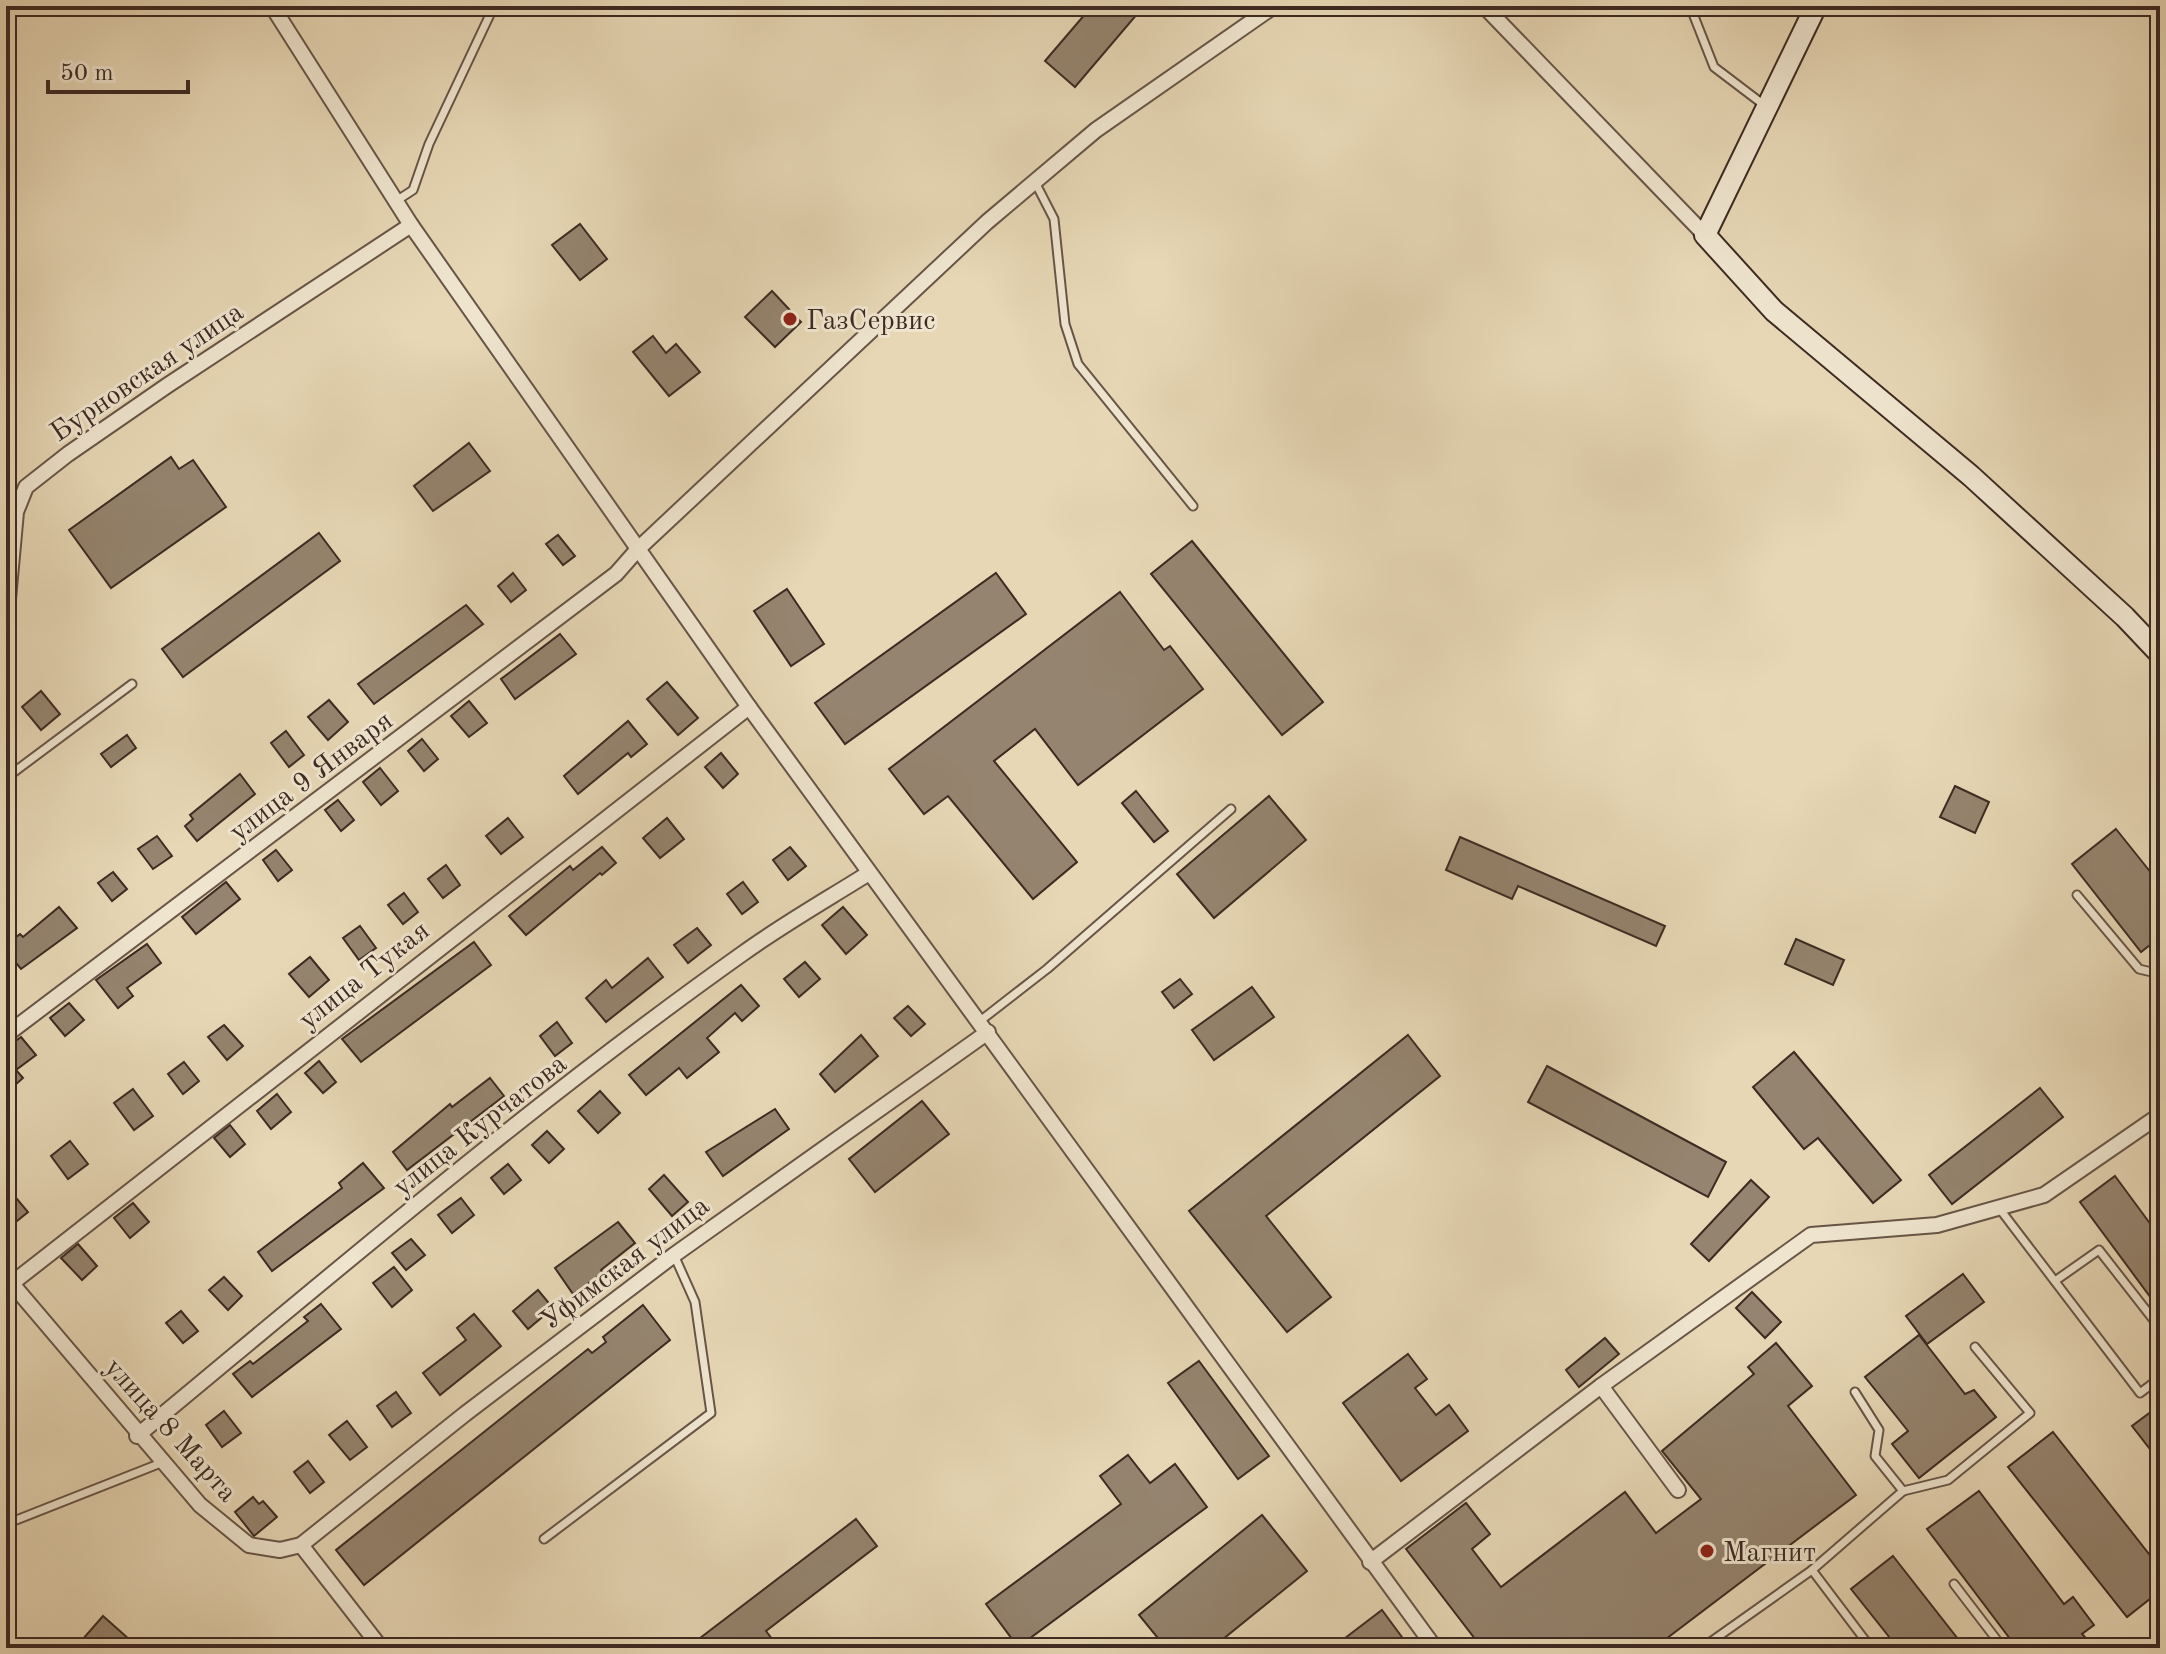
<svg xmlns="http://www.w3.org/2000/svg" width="2166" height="1654" viewBox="0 0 2166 1654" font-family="'Old Standard TT',serif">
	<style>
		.building { fill: #95846f; stroke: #3d2a23; stroke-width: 2 }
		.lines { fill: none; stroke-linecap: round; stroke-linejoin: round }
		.lane-casing { stroke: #685548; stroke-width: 11 }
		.street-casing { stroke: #685548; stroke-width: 18 }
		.secondary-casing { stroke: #3d2a23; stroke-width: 24 }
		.lane { stroke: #efe5cf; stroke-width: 7 }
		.street { stroke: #efe5cf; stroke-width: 14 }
		.secondary { stroke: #efe5cf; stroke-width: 20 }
		.poi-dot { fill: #8f2418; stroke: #efe5cf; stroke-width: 3 }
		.labels { text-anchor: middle; stroke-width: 6; stroke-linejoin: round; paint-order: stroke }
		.poi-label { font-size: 28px; fill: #3d2a23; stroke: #efe5cf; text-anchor: start }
		.street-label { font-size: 28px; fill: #3d2a23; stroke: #efe5cf }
	</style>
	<rect width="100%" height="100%" fill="#e7d7b5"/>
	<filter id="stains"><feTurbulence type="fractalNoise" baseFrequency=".0025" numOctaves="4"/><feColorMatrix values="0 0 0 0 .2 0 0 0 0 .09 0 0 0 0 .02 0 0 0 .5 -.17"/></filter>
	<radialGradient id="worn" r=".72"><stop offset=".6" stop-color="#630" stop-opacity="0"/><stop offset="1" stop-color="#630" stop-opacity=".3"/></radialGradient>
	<!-- building -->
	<g class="building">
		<polygon points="1092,6 1144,6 1075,87 1045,61"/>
		<polygon points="580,224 607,259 580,280 552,245"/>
		<polygon points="772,291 801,322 775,347 745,317"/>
		<polygon points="653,336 666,353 676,344 700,372 669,396 633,352"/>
		<polygon points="469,443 490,471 433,511 414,486"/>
		<polygon points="171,457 179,469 193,460 226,507 111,588 69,530"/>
		<polygon points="319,533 340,561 183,677 162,649"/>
		<polygon points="558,535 575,556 563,565 546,544"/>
		<polygon points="1192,541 1323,702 1282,735 1151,574"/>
		<polygon points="513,573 526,590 511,602 498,586"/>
		<polygon points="996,573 1026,614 845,744 815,703"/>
		<polygon points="787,589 824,644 791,666 754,611"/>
		<polygon points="1120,592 1164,650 1170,646 1203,689 1078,785 1035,729 994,761 1077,862 1033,899 948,796 924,814 889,769"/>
		<polygon points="466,605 483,624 374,704 358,684"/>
		<polygon points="560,634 576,654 515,699 501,679"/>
		<polygon points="667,682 698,718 678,735 647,699"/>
		<polygon points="41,691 60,714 41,730 22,707"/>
		<polygon points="329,700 348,722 328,740 308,717"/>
		<polygon points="469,701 487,723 469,737 451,716"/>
		<polygon points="628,721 647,744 631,757 628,753 578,794 564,776"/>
		<polygon points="286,731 304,755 289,767 271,743"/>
		<polygon points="127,735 136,748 111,767 101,754"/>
		<polygon points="422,739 438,759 424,771 408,751"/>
		<polygon points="721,753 738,774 723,788 705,767"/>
		<polygon points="380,768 398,791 381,805 363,782"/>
		<polygon points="240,774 255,794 197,841 185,826 193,819 190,815"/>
		<polygon points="1955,786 1989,802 1975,833 1940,817"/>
		<polygon points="1136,791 1168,831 1154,842 1122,803"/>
		<polygon points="1269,796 1306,840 1214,918 1177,874"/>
		<polygon points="338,800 354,820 341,831 325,810"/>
		<polygon points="508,818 523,837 501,854 486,836"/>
		<polygon points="667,818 684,839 660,858 643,838"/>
		<polygon points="2116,829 2160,884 2160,937 2141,952 2072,864"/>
		<polygon points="157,836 172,856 153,869 138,849"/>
		<polygon points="1460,837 1665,926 1656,946 1518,886 1512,899 1446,870"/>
		<polygon points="602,847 616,863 602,875 600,873 526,935 509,916 570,866 573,870"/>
		<polygon points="790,847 806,866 788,880 773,860"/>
		<polygon points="276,850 292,870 278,881 263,860"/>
		<polygon points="446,865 460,885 443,898 428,879"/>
		<polygon points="113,872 127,889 112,901 98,883"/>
		<polygon points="226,882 240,899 196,934 182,917"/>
		<polygon points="743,882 758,902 742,914 727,894"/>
		<polygon points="404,893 418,912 403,924 388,905"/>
		<polygon points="59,907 77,928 21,969 6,951 6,945 20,934 23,937"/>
		<polygon points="843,907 867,935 846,954 822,925"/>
		<polygon points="360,926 376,948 359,960 343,938"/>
		<polygon points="697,928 711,945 688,963 674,945"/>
		<polygon points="1796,939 1844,960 1833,985 1785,964"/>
		<polygon points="474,942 491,965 361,1062 342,1039"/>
		<polygon points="147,944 161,963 127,988 133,996 118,1008 96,980"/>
		<polygon points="310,957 329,980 309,997 289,974"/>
		<polygon points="648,958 663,977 606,1022 586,998 606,980 612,988"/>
		<polygon points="805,962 820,979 799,997 784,979"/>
		<polygon points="1180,979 1192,994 1174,1008 1162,992"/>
		<polygon points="741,985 759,1006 742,1021 735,1013 707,1038 719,1052 687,1078 679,1068 646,1095 629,1075"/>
		<polygon points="1252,987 1274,1017 1214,1060 1192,1030"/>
		<polygon points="69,1003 84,1020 65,1036 50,1018"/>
		<polygon points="908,1006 925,1024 911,1036 894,1018"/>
		<polygon points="557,1022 572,1043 555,1056 540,1036"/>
		<polygon points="224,1025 243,1046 227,1060 208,1037"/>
		<polygon points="861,1035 878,1056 835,1092 820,1074"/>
		<polygon points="1408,1035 1440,1076 1266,1216 1331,1297 1287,1332 1189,1211"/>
		<polygon points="21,1037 36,1055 16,1070 23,1078 6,1093 6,1048"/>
		<polygon points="1794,1052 1901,1180 1873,1203 1818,1138 1804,1149 1753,1087"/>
		<polygon points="319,1061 336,1082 323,1093 305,1073"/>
		<polygon points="184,1062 199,1081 183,1094 168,1074"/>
		<polygon points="1547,1066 1726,1162 1708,1197 1528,1102"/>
		<polygon points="490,1078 504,1096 407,1170 393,1152 450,1104 452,1107"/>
		<polygon points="2040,1088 2063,1117 1952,1204 1929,1175"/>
		<polygon points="133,1089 153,1116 134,1130 114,1103"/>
		<polygon points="600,1091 620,1113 598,1133 578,1111"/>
		<polygon points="277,1094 291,1112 271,1129 257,1111"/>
		<polygon points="922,1101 949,1134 875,1192 849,1159"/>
		<polygon points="775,1109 789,1129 723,1176 706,1152"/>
		<polygon points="230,1125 245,1144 230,1157 214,1138"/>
		<polygon points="547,1131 564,1149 549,1163 532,1145"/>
		<polygon points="70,1141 88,1164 68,1179 51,1156"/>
		<polygon points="363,1163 384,1188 272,1271 258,1252 342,1188 339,1183"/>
		<polygon points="508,1164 521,1180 504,1194 491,1178"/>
		<polygon points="664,1175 688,1202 672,1216 649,1189"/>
		<polygon points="2115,1176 2160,1237 2160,1291 2151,1298 2080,1202"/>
		<polygon points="1751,1180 1769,1197 1709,1261 1691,1244"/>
		<polygon points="6,1186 28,1212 6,1230"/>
		<polygon points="461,1198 474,1215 452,1233 438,1215"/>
		<polygon points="133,1203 149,1222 130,1238 114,1218"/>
		<polygon points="618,1222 635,1243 601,1270 603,1273 573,1294 555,1268"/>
		<polygon points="411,1239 425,1255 406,1270 392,1253"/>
		<polygon points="78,1244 97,1266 82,1280 61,1258"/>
		<polygon points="394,1267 412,1290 392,1307 373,1283"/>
		<polygon points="1963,1274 1984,1302 1927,1344 1906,1316"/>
		<polygon points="224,1277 242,1296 228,1310 209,1290"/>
		<polygon points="538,1290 553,1308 528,1329 513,1311"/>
		<polygon points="1752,1292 1781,1322 1765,1338 1736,1308"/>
		<polygon points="321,1304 341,1329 252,1397 233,1374 250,1361 253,1364 308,1321 304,1317"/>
		<polygon points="643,1305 670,1340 364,1585 336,1550 588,1349 592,1353 606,1342 603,1337"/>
		<polygon points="181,1311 198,1331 183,1343 166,1323"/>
		<polygon points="474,1314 501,1346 440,1395 423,1373 466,1340 457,1328"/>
		<polygon points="1919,1335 1965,1394 1974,1390 1996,1417 1919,1478 1892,1444 1908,1431 1865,1377"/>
		<polygon points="1605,1338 1619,1354 1579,1387 1566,1370"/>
		<polygon points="1776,1343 1812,1386 1788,1406 1856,1495 1654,1648 1482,1648 1406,1549 1466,1503 1490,1534 1472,1549 1501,1587 1625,1492 1656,1533 1701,1499 1662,1451 1754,1374 1748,1367"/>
		<polygon points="1408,1354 1427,1379 1415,1388 1436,1415 1449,1405 1468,1431 1401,1481 1343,1403"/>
		<polygon points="1199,1361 1269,1456 1238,1479 1168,1383"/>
		<polygon points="396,1392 411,1413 392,1427 377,1406"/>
		<polygon points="2160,1405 2160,1462 2132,1426"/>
		<polygon points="224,1411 241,1433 222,1447 206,1425"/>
		<polygon points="347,1421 367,1447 350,1460 329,1435"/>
		<polygon points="2053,1432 2160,1568 2160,1591 2127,1617 2008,1467"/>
		<polygon points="1128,1455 1150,1483 1175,1464 1207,1507 1018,1647 986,1604 1121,1504 1100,1476"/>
		<polygon points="308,1461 324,1482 310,1493 294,1472"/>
		<polygon points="1979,1491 2064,1604 2073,1597 2094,1625 2082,1634 2095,1648 2017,1648 1927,1529"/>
		<polygon points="253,1497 259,1504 263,1501 277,1517 254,1536 235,1512"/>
		<polygon points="1262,1515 1307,1571 1212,1648 1166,1648 1139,1615"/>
		<polygon points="856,1519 877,1546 766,1631 779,1648 687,1648"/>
		<polygon points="1893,1556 1965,1648 1898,1648 1851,1589"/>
		<polygon points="1382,1610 1410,1648 1332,1648"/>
		<polygon points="103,1616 139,1648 75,1648"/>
	</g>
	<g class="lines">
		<!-- lane casing -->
		<g class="lane-casing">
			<g id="lane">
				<polyline points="1690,6 1714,67 1764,105"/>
				<polyline points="1035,182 1054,219 1065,324 1078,364 1193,506"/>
				<polyline points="396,201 413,190 429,144 494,6"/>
				<polyline points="6,778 132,684"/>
				<polyline points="2077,895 2139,969 2160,974"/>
				<polyline points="980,1021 1047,969 1231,809"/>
				<polyline points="1999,1208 2140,1393 2160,1378"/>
				<polyline points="2055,1281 2099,1250 2160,1328"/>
				<polyline points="1903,1491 1948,1480 2030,1413 1975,1347"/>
				<polyline points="6,1524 161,1463"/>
				<polyline points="544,1539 711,1413 695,1302 674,1255"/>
				<polyline points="1812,1570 1871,1648"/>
				<polyline points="1954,1584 2003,1648"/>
				<polyline points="1702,1648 1812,1570 1903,1491 1875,1456 1879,1430 1855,1392"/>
			</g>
		</g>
		<!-- street casing -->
		<g class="street-casing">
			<g id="street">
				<polyline points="272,6 411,225 749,707 1435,1648"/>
				<polyline points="1484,6 1705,235"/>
				<polyline points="6,621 16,512 26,487 68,454 168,385 411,225"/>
				<polyline points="6,1035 616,574 638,549 987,222 1096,130 1274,6"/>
				<polyline points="8,1279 200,1505 249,1545 280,1550 301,1545 381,1648"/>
				<polyline points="11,1284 749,707"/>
				<polyline points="1601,1386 1811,1235 1937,1225 2044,1195 2160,1115"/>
				<path d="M137,1436C335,1272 532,1103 742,954C782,925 826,900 869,873"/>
				<polyline points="301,1545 465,1414 674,1255 988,1032"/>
				<polyline points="1370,1562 1601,1386 1678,1490"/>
			</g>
		</g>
		<!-- secondary casing -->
		<g class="secondary-casing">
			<polyline id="secondary" points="1816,6 1705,235 1774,311 1971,476 2125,617 2160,654"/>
		</g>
		<!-- lane -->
		<use href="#lane" class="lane"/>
		<!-- street -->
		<use href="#street" class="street"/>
		<!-- secondary -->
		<use href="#secondary" class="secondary"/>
	</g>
	<!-- markers -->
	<g class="poi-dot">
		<circle cx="790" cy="319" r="8"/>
		<circle cx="1707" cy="1551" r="8"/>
	</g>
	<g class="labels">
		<!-- poi labels -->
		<g class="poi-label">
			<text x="806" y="329">ГазСервис</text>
			<text x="1723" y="1561">Магнит</text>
		</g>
		<!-- street labels -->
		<g class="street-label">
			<text transform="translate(146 371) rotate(-34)" y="10">Бурновская улица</text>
			<text transform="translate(310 775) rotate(-37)" y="10">улица 9 Января</text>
			<text transform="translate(363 974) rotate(-38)" y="10">улица Тукая</text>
			<text transform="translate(479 1124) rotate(-38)" y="10">улица Курчатова</text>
			<text transform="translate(624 1262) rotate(-37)" y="10">Уфимская улица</text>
			<text transform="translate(172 1429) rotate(48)" y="10">улица 8 Марта</text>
		</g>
	</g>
	<!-- margin -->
	<rect width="2166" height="1654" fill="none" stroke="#e7d7b5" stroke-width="32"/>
	<rect x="8" y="8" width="2150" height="1638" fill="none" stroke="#3d2a23" stroke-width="4"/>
	<rect x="16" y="16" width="2134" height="1622" fill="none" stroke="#3d2a23" stroke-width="2"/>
	<!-- scale -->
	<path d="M48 80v12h140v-12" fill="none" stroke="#3d2a23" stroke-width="4"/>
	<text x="60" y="80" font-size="24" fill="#3d2a23" stroke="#efe5cf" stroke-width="6" paint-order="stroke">50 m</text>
	<rect width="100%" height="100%" filter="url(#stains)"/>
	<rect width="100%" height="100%" fill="url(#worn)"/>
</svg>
